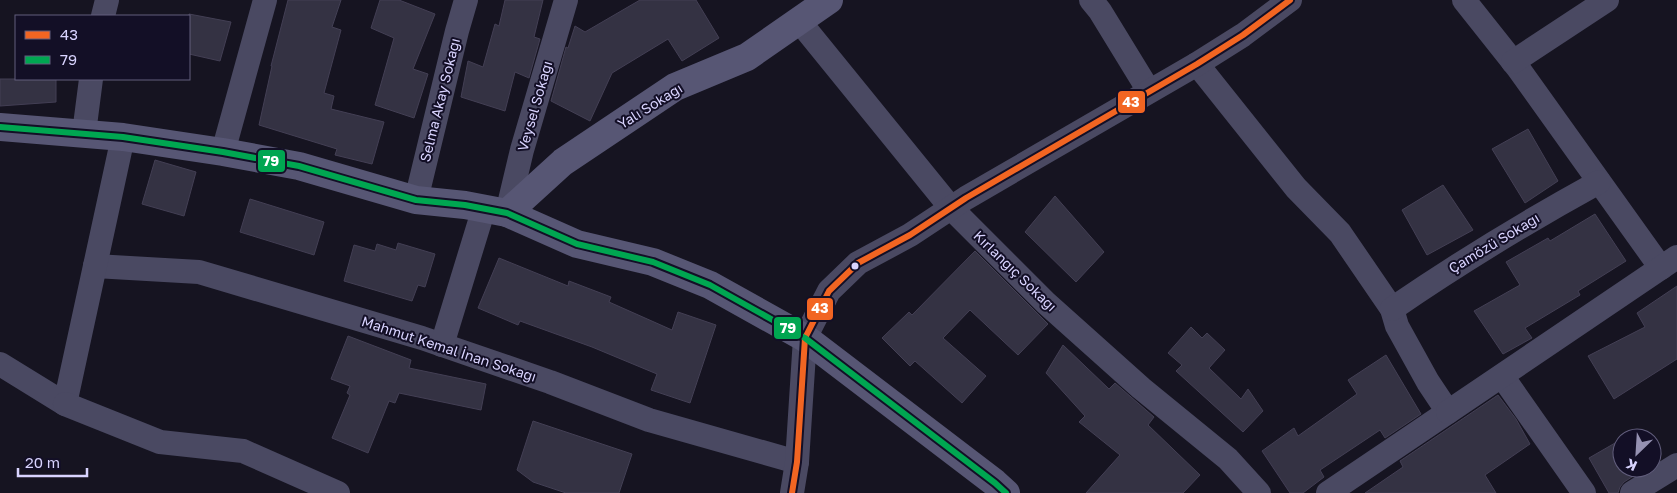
<svg xmlns="http://www.w3.org/2000/svg" width="1677" height="493" viewBox="0 0 1677 493" font-family="'Golos Text',sans-serif">
	<style>
		.building { fill: #343243; stroke: #433f54 }
		.lines { fill: none; stroke-linecap: round; stroke-linejoin: round }
		.street { stroke: #4a4962; stroke-width: 24 }
		.secondary { stroke: #575674; stroke-width: 28 }
		.bus-1-casing { stroke: #130f26; stroke-width: 10 }
		.bus-2-casing { stroke: #130f26; stroke-width: 10 }
		.bus-1 { stroke: #f26522; stroke-width: 6 }
		.bus-2 { stroke: #00a651; stroke-width: 6 }
		.bus-dot { fill: #d9d4ff; stroke: #130f26; stroke-width: 2 }
		.labels { text-anchor: middle; stroke-width: 4; stroke-linejoin: round; paint-order: stroke }
		.street-label { font-size: 14px; fill: #d9d4ff; stroke: #130f26 }
		.line-badge { stroke: #130f26; stroke-width: 2 }
		.badge-label { font-size: 14px; text-anchor: middle; font-weight: bold; fill: #fff }
	</style>
	<rect width="100%" height="100%" fill="#161421"/>
	<!-- building -->
	<g class="building">
		<polygon points="288,0 341,0 332,27 341,30 324,93 334,96 331,109 384,122 372,164 335,155 337,149 259,125 272,66 271,66"/>
		<polygon points="380,0 399,0 435,14 413,69 428,74 414,118 375,105 394,38 371,28"/>
		<polygon points="505,0 543,0 534,37 540,39 529,78 515,72 505,111 461,97 468,61 483,67 495,24 499,26"/>
		<polygon points="640,0 696,0 719,38 682,61 668,39 612,73 590,121 551,101 566,47 568,48 575,26 585,32"/>
		<polygon points="189,14 231,22 220,61 189,54"/>
		<polygon points="0,79 56,79 56,102 0,106"/>
		<polygon points="1528,129 1558,181 1525,203 1492,149"/>
		<polygon points="155,160 196,172 184,216 142,204"/>
		<polygon points="1443,185 1473,230 1427,255 1402,210"/>
		<polygon points="1055,196 1104,252 1076,282 1025,232"/>
		<polygon points="250,199 324,222 314,255 240,232"/>
		<polygon points="1595,214 1626,261 1578,291 1580,295 1525,328 1532,338 1503,354 1474,311 1520,285 1506,262 1548,238 1550,241"/>
		<polygon points="398,243 435,254 425,287 418,285 412,301 344,281 354,245 375,251 377,244 396,250"/>
		<polygon points="975,251 1048,324 1018,355 970,310 943,338 986,376 962,403 915,361 910,366 882,338 909,312 912,315"/>
		<polygon points="499,258 568,286 569,281 611,297 609,302 672,330 678,312 716,325 690,403 651,390 657,374 592,347 520,321 518,325 478,308"/>
		<polygon points="1677,286 1677,359 1614,399 1588,356 1645,327 1637,313"/>
		<polygon points="1191,327 1202,338 1207,333 1225,350 1209,368 1241,399 1248,389 1263,411 1243,432 1176,371 1182,365 1168,353"/>
		<polygon points="348,336 411,360 409,368 486,384 481,410 399,393 395,403 389,401 368,453 332,438 350,395 347,393 350,386 331,379"/>
		<polygon points="1063,345 1109,389 1115,383 1154,417 1148,425 1200,475 1183,493 1086,493 1120,455 1079,422 1085,416 1046,373"/>
		<polygon points="1386,355 1421,414 1385,438 1380,430 1320,470 1324,477 1303,493 1290,493 1262,451 1294,428 1298,436 1357,394 1348,380"/>
		<polygon points="1498,395 1516,419 1530,444 1485,475 1496,493 1365,493 1403,467 1400,461"/>
		<polygon points="533,421 632,454 619,493 566,493 533,482 517,470"/>
		<polygon points="1622,439 1622,468 1646,468 1624,482 1620,487 1618,493 1609,493 1589,458"/>
	</g>
	<g class="lines">
		<!-- street -->
		<g class="street">
			<polyline points="1091,0 1100,11 1149,91"/>
			<polyline points="1464,0 1518,68 1661,268"/>
			<polyline points="103,16 107,0"/>
			<polyline points="799,21 951,208 1046,303 1141,388 1228,459 1259,493"/>
			<polyline points="1513,62 1607,0"/>
			<polyline points="1197,64 1296,188 1340,233 1392,309 1397,326 1428,382 1448,412 1328,493"/>
			<polyline points="84,133 91,79"/>
			<polyline points="223,152 265,0"/>
			<polyline points="416,200 457,31 466,0"/>
			<polyline points="507,213 522,150 566,0"/>
			<polyline points="95,266 199,272 422,338 550,382 649,420 797,462"/>
			<path d="M1392,309C1459,263 1528,221 1599,182"/>
			<polyline points="442,345 484,208"/>
			<polyline points="0,364 65,404 123,137"/>
			<polyline points="1502,376 1584,493"/>
			<polyline points="65,404 160,442 243,451 338,493"/>
			<polyline points="1448,412 1677,257"/>
			<polyline points="792,493 797,462 805,338 829,291 858,263 910,235 966,198 1197,64 1243,35 1290,0"/>
			<polyline points="1632,493 1677,465"/>
		</g>
		<!-- secondary -->
		<g class="secondary">
			<polyline points="0,127 123,137 223,152 299,166 416,200 465,205 507,213 577,244 653,262 710,285 805,338 995,483 1006,493"/>
			<polyline points="507,213 563,162 675,87 747,57 829,0"/>
		</g>
		<!-- bus-1 casing -->
		<g class="bus-1-casing">
			<polyline id="bus-1" points="792,493 797,462 805,338 829,291 858,263 910,235 966,198 1197,64 1243,35 1290,0"/>
		</g>
		<!-- bus-2 casing -->
		<g class="bus-2-casing">
			<polyline id="bus-2" points="0,127 123,137 223,152 299,166 416,200 465,205 507,213 577,244 653,262 710,285 805,338 995,483 1006,493"/>
		</g>
		<!-- bus-1 -->
		<use href="#bus-1" class="bus-1"/>
		<!-- bus-2 -->
		<use href="#bus-2" class="bus-2"/>
	</g>
	<!-- markers -->
	<circle class="bus-dot" cx="855" cy="266" r="4.5"/>
	<g class="labels">
		<!-- street labels -->
		<g class="street-label">
			<text transform="translate(440 100) rotate(-76)" y="5">Selma Akay Sokağı</text>
			<text transform="translate(535 106) rotate(-74)" y="5">Veysel Sokağı</text>
			<text transform="translate(650 106) rotate(-32)" y="5">Yalı Sokağı</text>
			<text transform="translate(1494 243) rotate(-31)" y="5">Çamözü Sokağı</text>
			<text transform="translate(1015 271) rotate(44)" y="5">Kırlangıç Sokağı</text>
			<text transform="translate(449 349) rotate(18)" y="5">Mahmut Kemal İnan Sokağı</text>
		</g>
	</g>
	<g class="line-badge">
		<rect x="1117" y="90" width="29" height="24" rx="5" fill="#f26522"/>
		<rect x="257" y="149" width="29" height="24" rx="5" fill="#00a651"/>
		<rect x="806" y="297" width="28" height="24" rx="5" fill="#f26522"/>
		<rect x="773" y="316" width="29" height="24" rx="5" fill="#00a651"/>
	</g>
	<g class="badge-label">
		<text x="1131" y="107">43</text>
		<text x="271" y="166">79</text>
		<text x="820" y="313">43</text>
		<text x="788" y="333">79</text>
	</g>
	<!-- legend -->
	<rect x="15" y="15" width="175" height="65" fill="#130f26" stroke="#625e7d"/>
	<rect x="25" y="31" width="25" height="8" fill="#f26522" stroke="#625e7d"/>
	<text x="60" y="40" font-size="15" fill="#d9d4ff">43</text>
	<rect x="25" y="56" width="25" height="8" fill="#00a651" stroke="#625e7d"/>
	<text x="60" y="65" font-size="15" fill="#d9d4ff">79</text>
	<!-- north arrow -->
	<g transform="translate(1637 453) rotate(205)"><circle r="24" fill="#130f26" stroke="#625e7d"/>
	<path d="M0-4L9 19L0 12L-9 19Z" fill="#9591b1"/>
	<text y="-8" font-size="14" font-weight="bold" text-anchor="middle" fill="#d9d4ff">K</text>
	</g>
	<!-- scale -->
	<path d="M18 468v8h69v-8" fill="none" stroke="#d9d4ff" stroke-width="2.5"/>
	<text x="25" y="468" font-size="15" fill="#d9d4ff" stroke="#130f26" stroke-width="4" paint-order="stroke">20 m</text>
</svg>
